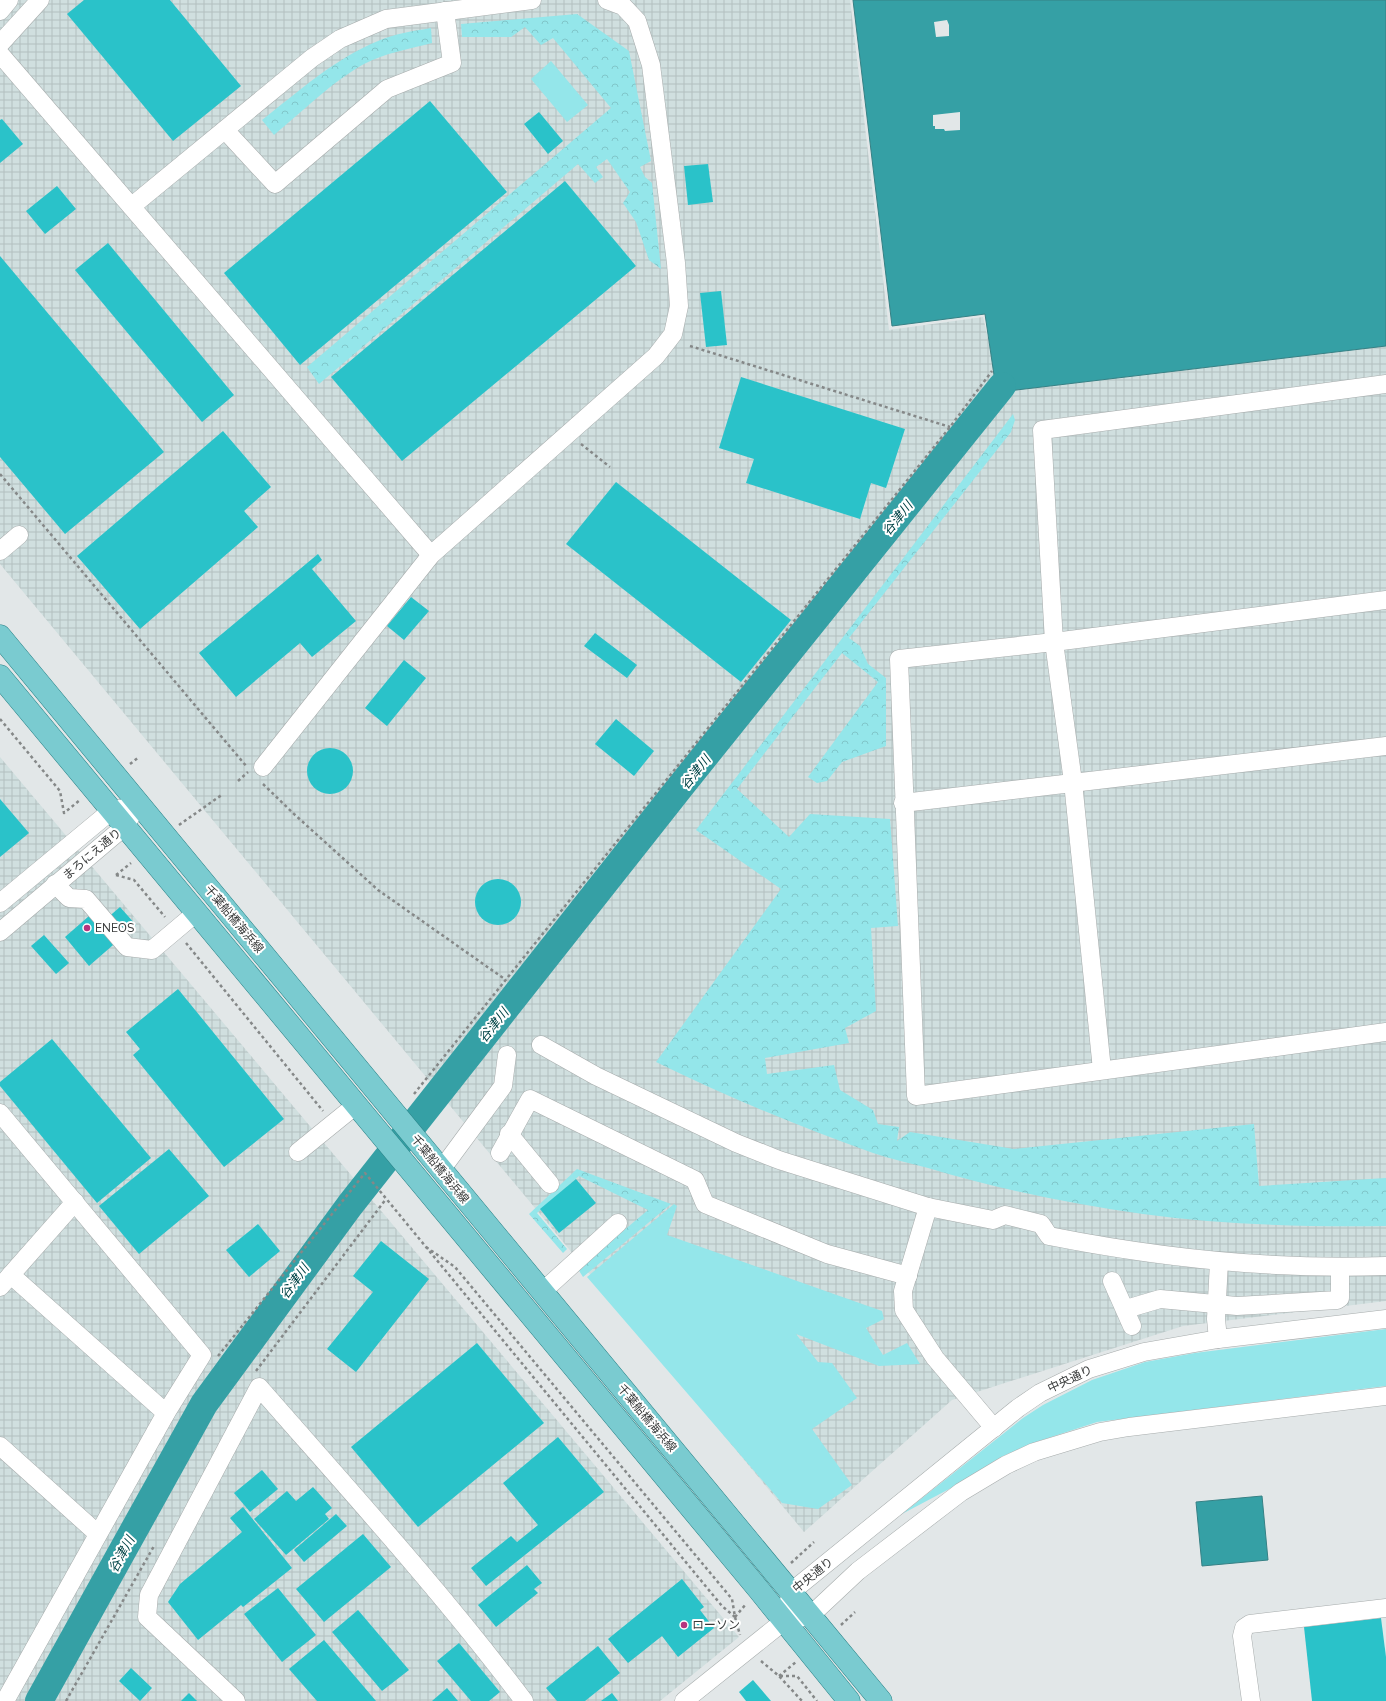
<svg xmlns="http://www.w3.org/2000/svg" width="1386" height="1701" viewBox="0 0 1386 1701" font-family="'Nunito Sans','Noto Sans JP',sans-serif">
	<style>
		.industrial { fill: url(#industrial-grid) }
		.grass { fill: #94e6ea }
		.forest { fill: url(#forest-crowns) }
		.water { fill: #35a0a5; stroke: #368185 }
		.pier { fill: #e2e7e8 }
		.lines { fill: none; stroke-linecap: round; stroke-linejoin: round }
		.river { stroke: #35a0a5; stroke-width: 28 }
		.building { fill: #2ac2c9 }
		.minor-casing { stroke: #a7acac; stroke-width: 19 }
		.major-casing { stroke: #298287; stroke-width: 23 }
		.path { stroke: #858888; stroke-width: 2.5; stroke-dasharray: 3 3; stroke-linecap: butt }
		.minor { stroke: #fff; stroke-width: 18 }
		.major { stroke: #7acbd0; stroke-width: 22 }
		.poi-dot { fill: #b6347e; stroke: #fff; stroke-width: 1.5 }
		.labels { text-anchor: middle; stroke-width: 4; stroke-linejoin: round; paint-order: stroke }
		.street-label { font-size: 12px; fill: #383a3a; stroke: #fff }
		.poi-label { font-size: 12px; fill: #383a3a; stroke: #fff; text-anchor: start }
		.water-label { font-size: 13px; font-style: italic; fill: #004346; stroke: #fff }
	</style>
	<defs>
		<pattern id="industrial-grid" width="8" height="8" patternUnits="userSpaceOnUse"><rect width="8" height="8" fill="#d0dfdf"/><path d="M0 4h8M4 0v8" fill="none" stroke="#b3c0c0"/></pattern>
		<pattern id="forest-crowns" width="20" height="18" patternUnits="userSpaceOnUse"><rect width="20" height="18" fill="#94e6ea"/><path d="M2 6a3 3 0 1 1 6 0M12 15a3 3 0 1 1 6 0" fill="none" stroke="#80c6c9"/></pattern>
	</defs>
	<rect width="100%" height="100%" fill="#e2e7e8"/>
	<!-- industrial -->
	<g class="industrial">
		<polygon points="0,0 850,0 889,330 983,317 1000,390 1386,344 1386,1301 1183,1326 952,1400 804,1532 0,564"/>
		<polygon points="0,757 739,1637 660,1701 0,1701"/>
	</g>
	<!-- grass -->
	<g class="grass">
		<polygon points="551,61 588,105 567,122 531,79"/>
		<polygon points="674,1204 677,1206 667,1235 882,1311 884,1319 866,1328 883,1355 907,1343 920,1364 879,1366 796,1334 818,1362 832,1363 857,1398 812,1429 852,1485 818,1509 782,1503 587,1277"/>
		<polygon points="1386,1329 1386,1386 1097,1422 1030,1444 1001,1457 953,1487 902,1514 1023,1418 1043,1405 1092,1380 1145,1362 1195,1353"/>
	</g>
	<!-- forest -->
	<g class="forest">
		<polygon points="577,14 629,51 651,161 640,167 645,177 652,183 661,269 649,260 636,222 623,203 630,192 607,159 596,167 603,177 595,183 578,164 319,384 307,367 611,108 553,38 541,45 525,27 511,37 462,37 461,24"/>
		<path d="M431,28L432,43C409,49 385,53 364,64C333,81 302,112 274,135L262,120C298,92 334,59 378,41C394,34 413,31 431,28Z"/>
		<path d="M1013,414L1015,420L1011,432L849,638L860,646L868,664L886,678V746L842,762L827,781L817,783L808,777L878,682L842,653L737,789L789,837L810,814L890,819L898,926L871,928L876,1011L845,1028L849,1043L765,1058L767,1074L834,1065L840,1090L873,1110L878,1124L899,1127L897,1141L910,1132L1014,1149L1254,1124L1259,1186L1386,1178V1226C1305,1227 1224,1225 1143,1214C1070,1204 998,1189 928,1168C910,1163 891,1159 873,1153C799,1127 726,1096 656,1062L781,889L696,830Z"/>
		<polygon points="577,1169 671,1204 583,1277 578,1269 648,1210 579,1176 537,1213 567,1249 563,1253 529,1214"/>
	</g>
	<!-- water -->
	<g class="water">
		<polygon points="853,0 1386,0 1386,346 1008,391 994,375 985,314 892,326"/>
		<polygon points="1262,1496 1268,1560 1202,1566 1196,1502"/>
	</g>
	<!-- pier -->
	<g class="pier">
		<polygon points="947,20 949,25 949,36 936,37 934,22"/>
		<polygon points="960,112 960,130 945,131 944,129 935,129 935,126 933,126 933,115"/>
	</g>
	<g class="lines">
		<!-- river -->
		<polyline class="river" points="39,1701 204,1404 350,1205 680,787 1002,386"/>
	</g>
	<!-- building -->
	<g class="building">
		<polygon points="84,0 170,0 241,86 173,141 67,14"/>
		<polygon points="430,101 507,192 300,365 224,273"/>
		<polygon points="539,112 563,141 548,154 524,124"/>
		<polygon points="2,119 23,144 0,163 0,120"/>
		<polygon points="708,164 713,202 688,205 684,166"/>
		<polygon points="565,181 636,266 402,461 331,377"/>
		<polygon points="57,186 76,209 45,234 26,211"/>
		<polygon points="108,243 234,395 202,422 75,270"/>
		<polygon points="0,256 164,452 65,534 0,457"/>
		<polygon points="721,291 727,345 706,347 700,293"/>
		<polygon points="741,377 905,429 886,488 871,483 860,519 746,483 754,459 719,448"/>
		<polygon points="223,431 271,487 244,511 258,527 140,629 77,556"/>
		<polygon points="616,482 791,620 741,682 566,544"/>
		<polygon points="318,554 322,560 312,569 356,621 312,657 300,643 236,697 199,653"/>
		<polygon points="411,597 429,611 404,640 387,626"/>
		<polygon points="595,633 637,665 627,678 584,646"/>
		<polygon points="404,660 426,678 387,726 365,708"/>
		<polygon points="616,719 654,751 634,776 595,744"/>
		<circle cx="330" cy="771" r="23"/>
		<polygon points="0,799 29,833 0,857"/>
		<circle cx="498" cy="902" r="23"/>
		<polygon points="120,907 136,925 89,966 65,937 89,916 98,926"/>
		<polygon points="44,935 69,963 56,974 31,946"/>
		<polygon points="178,989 284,1119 224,1167 133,1055 140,1049 126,1032"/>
		<polygon points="52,1039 151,1158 97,1203 0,1086 0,1082"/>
		<polygon points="169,1149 209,1196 139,1254 99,1206"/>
		<polygon points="576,1179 596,1203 559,1233 540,1209"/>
		<polygon points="258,1224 280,1251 249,1277 226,1250"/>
		<polygon points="381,1241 429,1279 356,1372 327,1349 373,1292 353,1276"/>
		<polygon points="477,1343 544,1423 418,1527 351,1447"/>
		<polygon points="558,1437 604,1492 486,1586 471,1568 511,1536 517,1542 538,1525 503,1483"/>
		<polygon points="262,1470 278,1489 250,1512 234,1493"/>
		<polygon points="313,1487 332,1508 325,1514 329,1519 286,1555 254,1519 287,1491 296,1501"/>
		<polygon points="243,1507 292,1568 243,1607 241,1605 198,1640 168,1602 180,1584 242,1532 230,1518"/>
		<polygon points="336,1514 347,1526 304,1562 294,1550"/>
		<polygon points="363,1534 391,1567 324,1622 296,1589"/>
		<polygon points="527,1565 542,1583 534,1589 538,1593 496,1627 478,1605"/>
		<polygon points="682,1579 704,1607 700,1610 714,1628 678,1657 662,1636 628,1663 608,1639"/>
		<polygon points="278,1588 316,1635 282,1662 244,1614"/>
		<polygon points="358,1610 409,1670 382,1691 332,1632"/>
		<polygon points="1381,1618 1386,1657 1386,1701 1312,1701 1304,1627"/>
		<polygon points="324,1640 376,1701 317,1701 289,1669"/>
		<polygon points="459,1643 500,1692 489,1701 471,1701 437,1661"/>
		<polygon points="598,1646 620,1673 585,1701 557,1701 546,1688"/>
		<polygon points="131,1668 152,1688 140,1701 119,1681"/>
		<polygon points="753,1680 771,1701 746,1701 739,1692"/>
		<polygon points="447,1688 458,1701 432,1701"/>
		<polygon points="189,1693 197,1701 181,1701"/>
		<polygon points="612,1693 618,1701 601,1701"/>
	</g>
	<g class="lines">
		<!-- minor casing -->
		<g class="minor-casing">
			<g id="minor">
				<polyline points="0,11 9,0"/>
				<polyline points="0,44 40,0"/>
				<polyline points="0,54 431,555"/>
				<polyline points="225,130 275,184 387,89 452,63 445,11"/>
				<polyline points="132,206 312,58 340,39 386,19 532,0"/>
				<polyline points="0,551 19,535"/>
				<polyline points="1386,600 1054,642 899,659 916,1096 1386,1032"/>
				<polyline points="263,767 431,555 656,356 673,334 679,306 676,263 651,65 637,21 623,6 607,0"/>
				<polyline points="903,803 1386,746"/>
				<polyline points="55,884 69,898 86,899 127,947 152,950 196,913"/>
				<polyline points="0,903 111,811 124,808"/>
				<polyline points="0,932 124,827 139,804"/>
				<path d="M541,1045L596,1076L736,1143L779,1160L928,1207L993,1220L1005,1215L1041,1224L1049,1236C1160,1258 1273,1270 1386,1266"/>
				<polyline points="1102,1070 1073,782 1054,642 1042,430 1386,384"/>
				<polyline points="0,1113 202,1355 166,1413 5,1701"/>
				<polyline points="509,1134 550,1184"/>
				<polyline points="298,1152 356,1105"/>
				<polyline points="500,1153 530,1099 695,1180 705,1204 827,1254 908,1276"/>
				<polyline points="441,1170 503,1086 507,1055"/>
				<polyline points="928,1207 903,1291 904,1310 935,1358 994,1428"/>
				<polyline points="11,1275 166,1413"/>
				<polyline points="1112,1281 1132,1326"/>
				<polyline points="0,1287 75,1202"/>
				<polyline points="542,1292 618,1223"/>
				<polyline points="1126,1309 1160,1299 1237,1306 1337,1300 1340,1298 1340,1268"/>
				<polyline points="1218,1339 1216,1319 1219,1262"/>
				<polyline points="0,1446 98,1534"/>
				<polyline points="784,1621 791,1592 1018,1408 1040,1393 1089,1369 1144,1352 1218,1339 1386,1319"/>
				<path d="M236,1701L147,1617L149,1595L259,1387C349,1490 442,1592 524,1701"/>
				<polyline points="684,1701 784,1621 810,1616 858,1571 961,1492 1006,1465 1034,1452 1100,1432 1129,1427 1386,1396"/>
				<polyline points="1251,1701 1242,1636 1244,1628 1250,1624 1386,1608"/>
			</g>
		</g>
		<!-- major casing -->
		<g class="major-casing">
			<g id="major">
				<polyline points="0,636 881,1701"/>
				<polyline points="0,676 759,1590 849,1701"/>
			</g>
		</g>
		<!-- path -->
		<g class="path">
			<polyline points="690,346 950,427"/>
			<polyline points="581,444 610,467"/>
			<polyline points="0,474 247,767"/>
			<polyline points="0,719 60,791 64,813 80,800"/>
			<polyline points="130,764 139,757"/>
			<polyline points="238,781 248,772"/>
			<polyline points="263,784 294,814 378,890 506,980"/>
			<polyline points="179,825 223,794"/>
			<polyline points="116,875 134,880 165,917"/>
			<polyline points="116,875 131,863"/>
			<polyline points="186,943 323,1111"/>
			<polyline points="414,1094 950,427 992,371"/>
			<polyline points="426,1247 455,1267 732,1599 735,1617 740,1635"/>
			<polyline points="218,1356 365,1173 722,1606 735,1617"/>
			<polyline points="256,1371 386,1199"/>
			<polyline points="791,1563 814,1542"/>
			<polyline points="735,1617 746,1604"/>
			<polyline points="841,1625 855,1612"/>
			<polyline points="761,1661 779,1676 802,1701"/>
			<polyline points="779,1676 796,1662"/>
			<polyline points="780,1676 797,1676 817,1701"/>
			<polyline points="66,1701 154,1546"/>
		</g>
		<!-- minor -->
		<use href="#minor" class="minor"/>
		<!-- major -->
		<use href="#major" class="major"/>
	</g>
	<!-- markers -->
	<g class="poi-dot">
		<circle cx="87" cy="928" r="4"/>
		<circle cx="684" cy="1625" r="4"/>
	</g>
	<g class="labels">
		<!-- street labels -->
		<g class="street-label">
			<text transform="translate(92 854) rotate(-40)" y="4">まろにえ通り</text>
			<text transform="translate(234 919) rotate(50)" y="4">千葉船橋海浜線</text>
			<text transform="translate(440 1169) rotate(51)" y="4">千葉船橋海浜線</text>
			<text transform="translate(1070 1379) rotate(-25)" y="4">中央通り</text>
			<text transform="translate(647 1418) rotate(50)" y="4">千葉船橋海浜線</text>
			<text transform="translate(813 1575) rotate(-39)" y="4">中央通り</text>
		</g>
		<!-- poi labels -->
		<g class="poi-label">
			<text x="95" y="932">ENEOS</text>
			<text x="692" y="1629">ローソン</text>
		</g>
		<!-- water labels -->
		<g class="water-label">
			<text transform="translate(897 518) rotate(-51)" y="5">谷津川</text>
			<text transform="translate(695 772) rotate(-51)" y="5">谷津川</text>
			<text transform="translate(493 1025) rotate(-51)" y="5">谷津川</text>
			<text transform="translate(294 1281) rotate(-54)" y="5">谷津川</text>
			<text transform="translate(121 1554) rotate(-61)" y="5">谷津川</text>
		</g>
	</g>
</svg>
